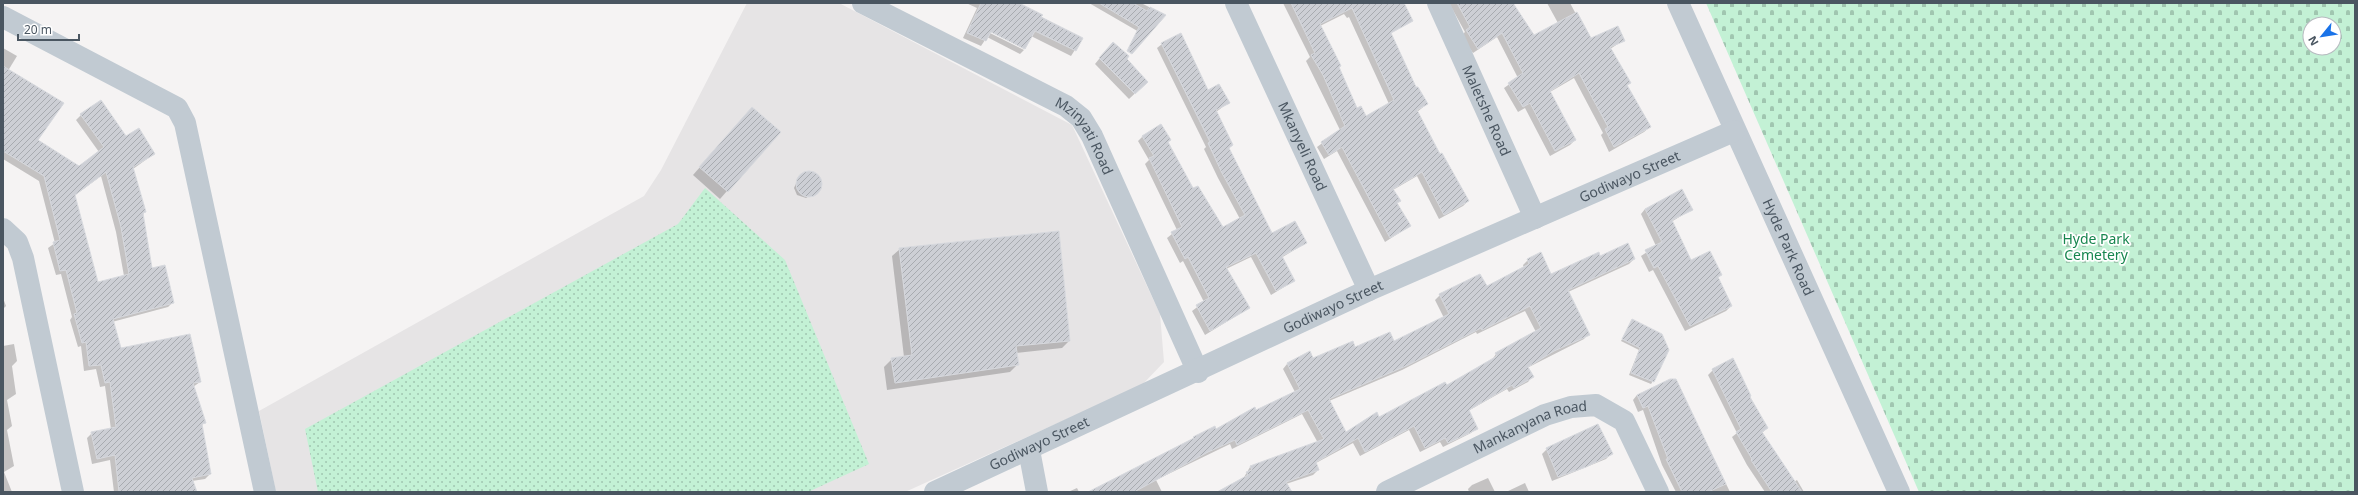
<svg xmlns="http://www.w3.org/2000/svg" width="2358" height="495" viewBox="0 0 2358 495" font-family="'Noto Sans',sans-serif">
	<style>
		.education { fill: #e6e4e5 }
		.cemetery { fill: url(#cemetery-stones); fill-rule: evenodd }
		.park { fill: url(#park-dots) }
		.shadow { fill: #0003; fill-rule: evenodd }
		.building { fill: url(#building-hatch); stroke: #d7d9de; fill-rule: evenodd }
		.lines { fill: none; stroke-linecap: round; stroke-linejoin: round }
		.minor { stroke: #c1cad2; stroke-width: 22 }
		.labels { text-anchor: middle; stroke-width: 3.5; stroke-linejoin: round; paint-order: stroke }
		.street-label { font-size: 14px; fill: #4a5661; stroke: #fff }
		.park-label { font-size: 14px; fill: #17864f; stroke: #fff }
	</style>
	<defs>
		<pattern id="cemetery-stones" width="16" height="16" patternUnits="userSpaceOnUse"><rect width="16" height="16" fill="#c3f1d5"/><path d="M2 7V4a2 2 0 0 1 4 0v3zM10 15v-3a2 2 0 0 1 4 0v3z" fill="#a0c6b0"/></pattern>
		<pattern id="park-dots" width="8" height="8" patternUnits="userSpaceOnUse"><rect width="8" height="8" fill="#c3f1d5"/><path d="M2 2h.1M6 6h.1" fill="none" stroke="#a0c6b0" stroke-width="1.8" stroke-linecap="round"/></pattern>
		<pattern id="building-hatch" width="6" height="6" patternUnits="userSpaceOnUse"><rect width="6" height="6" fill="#cdcfd5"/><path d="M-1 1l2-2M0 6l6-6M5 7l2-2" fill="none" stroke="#a8abb0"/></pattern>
	</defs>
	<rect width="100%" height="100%" fill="#f5f3f3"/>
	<!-- education -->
	<polygon class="education" points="747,3 839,3 1072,125 1160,314 1164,362 1142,385 905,492 276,492 259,411 644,196 661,170"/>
	<!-- cemetery -->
	<path class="cemetery" d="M1706,3H2355V492H1919ZM2310,24H2334V48H2310Z"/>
	<!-- park -->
	<polygon class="park" points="705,188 785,260 869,464 808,492 318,492 305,429 678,224"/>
	<!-- shadow -->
	<g class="shadow">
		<polygon points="966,3 1016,3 1082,39 1071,56 1031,36 1024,49 987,29 986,31 1024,50 1020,54 987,37 981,46 963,38 977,8"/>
		<polygon points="1089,3 1141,3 1165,15 1146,36"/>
		<path d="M1283,3H1376L1416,89L1427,104L1417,112L1439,156L1468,201L1463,206L1439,219L1417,176L1393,190L1397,203L1410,226L1385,242L1337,151L1324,159L1317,147L1340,130L1306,61L1310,57ZM1344,14L1347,18L1349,17L1389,104L1365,117L1356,109L1320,26Z"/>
		<polygon points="1449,3 1512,3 1533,37 1558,23 1547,3 1570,3 1590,40 1624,40 1610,49 1626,86 1650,127 1644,132 1609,152 1601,135 1603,133 1574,78 1550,92 1575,140 1570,145 1550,156 1525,108 1518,112 1504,88 1518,78 1497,37 1473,53 1461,36 1465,32"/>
		<polygon points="1162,44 1207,91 1228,103 1216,112 1232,145 1228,149 1272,234 1306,243 1281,258 1294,281 1271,295 1251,257 1226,269 1249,308 1205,335 1192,311 1204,302 1183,261 1180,263 1167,238 1177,230 1145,164 1149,160 1138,141 1143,136 1167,143 1193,190 1222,228 1240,219 1218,178 1204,149 1206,147 1157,48"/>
		<polygon points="3,48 17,56 3,79"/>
		<polygon points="1108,48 1126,59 1147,82 1129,99 1095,64"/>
		<path d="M3,106L36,141L79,167L99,152L76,120L81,115L154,154L133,169L145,212L142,215L152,269L173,302L168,307L112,322L120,349L200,382L193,387L204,423L201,426L210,474L205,479L192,481L196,492H114L110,460L92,464L87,438L92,433L111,429L105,386L100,387L96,369L84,371L81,346L78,347L70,320L72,317L61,274L56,275L48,248L55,243L39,181L3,159ZM101,176L116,232L124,276L97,283L74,196Z"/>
		<polygon points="745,116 779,132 720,199 693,175"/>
		<polygon points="810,172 817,175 821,182 819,190 806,198 797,195 794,188 799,177"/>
		<polygon points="1645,209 1691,210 1671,222 1690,262 1720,275 1717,278 1731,306 1726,311 1685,331 1653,270 1649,272 1641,256 1656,246 1641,214"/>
		<polygon points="900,249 1069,341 1062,348 1016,353 1018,364 1010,372 887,390 884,367 892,359 904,357 892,256"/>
		<path d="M1600,257L1634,259L1629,264L1568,292L1588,334L1584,339L1527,368L1532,377L1528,382L1509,392L1507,389L1468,411L1476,428L1471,433L1443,447L1440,442L1420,452L1409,430L1360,456L1353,443L1316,463L1318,470L1313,475L1286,484L1282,492H1219L1243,479L1250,467L1318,443L1302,414L1232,449L1230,444L1156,480L1162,492H1097L1194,438L1216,431L1295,392L1283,369L1287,364L1310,353L1313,359L1354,348L1393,342L1444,318L1435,300L1440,295L1486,288L1524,268L1523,265L1528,260L1550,276ZM1525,311L1536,332L1496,354L1492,360L1446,386L1346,433L1329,401L1402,370L1476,332L1477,334Z"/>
		<polygon points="3,298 6,306 3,309"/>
		<polygon points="1632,321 1653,381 1651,384 1629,375 1639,350 1621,341"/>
		<polygon points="14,344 17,361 12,366 16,394 7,400 12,426 7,430 14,466 4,472 12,492 3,492 3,346"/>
		<polygon points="1713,370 1749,397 1767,428 1762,433 1794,482 1797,480 1804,492 1765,492 1747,465 1732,437 1737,433 1708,375"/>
		<polygon points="1676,380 1730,492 1676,492 1662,465 1643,410 1638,412 1633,400 1637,395"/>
		<polygon points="1547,449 1611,454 1606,459 1552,481 1542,454"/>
		<polygon points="1488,478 1495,492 1469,492 1468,489 1472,485"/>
		<polygon points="1525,483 1529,492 1506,492"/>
		<polygon points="1077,488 1079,492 1068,492"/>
	</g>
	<!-- building -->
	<g class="building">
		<polygon points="981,3 1019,3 1043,15 1041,17 1083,38 1076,51 1035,31 1025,49 991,32 986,41 967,33"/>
		<polygon points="1099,3 1133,3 1147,11 1150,7 1166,15 1132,54 1127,51 1139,27"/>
		<path d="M1291,3H1404L1413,21L1391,33L1416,87H1418L1428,104L1417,110L1440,154L1442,153L1469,201L1444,215L1422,172L1393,189L1401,201L1397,203L1411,226L1390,238L1342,147L1329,155L1321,142L1345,126L1323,75L1311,55L1315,53ZM1352,8L1394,100L1366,116L1361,106L1357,108L1339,67L1341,66L1320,24Z"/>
		<polygon points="1457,3 1513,3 1534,35 1577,12 1591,38 1618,26 1625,41 1610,47 1631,83 1627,85 1651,127 1614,147 1605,129 1608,127 1579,73 1550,91 1576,140 1555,151 1530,103 1523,107 1508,83 1523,73 1502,33 1478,49 1466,30 1470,27"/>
		<polygon points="1181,33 1208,90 1219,84 1230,103 1216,110 1233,145 1229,148 1272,233 1295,221 1307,243 1282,256 1295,281 1276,291 1256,253 1226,267 1250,308 1210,331 1196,305 1209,298 1188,257 1185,259 1171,232 1182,227 1149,158 1154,156 1142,136 1161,124 1171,140 1168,142 1193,188 1198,186 1223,227 1245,215 1222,173 1208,143 1210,142 1161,43"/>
		<polygon points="1113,42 1129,56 1127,59 1148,82 1135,94 1099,58"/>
		<path d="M3,66L64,103L38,140L79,166L104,147L80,114L101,100L126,136L139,128L155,154L133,167L146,212L143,213L152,268L165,265L174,303L113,319L121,348L190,334L201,382L193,383L206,423L202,424L211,474L192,478L197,492H119L115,455L97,459L91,432L116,427L110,382L105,383L101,365L89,366L86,342L82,343L74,314L77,313L66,270L60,271L53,242L60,240L44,176L3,151ZM106,172L121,227L129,274L98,282L75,195Z"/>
		<polygon points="752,107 781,132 728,192 699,167"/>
		<circle cx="809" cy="184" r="13"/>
		<polygon points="1682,189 1693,210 1672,220 1691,260 1710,251 1722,275 1718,277 1732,306 1690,326 1658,266 1654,268 1645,250 1662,242 1645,209"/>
		<polygon points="1059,231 1070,341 1016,346 1019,365 895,383 891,358 912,355 899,248"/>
		<path d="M1628,243L1635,259L1568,290L1590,335L1554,351L1528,367L1534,377L1514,388L1512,385L1469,410L1478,429L1448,443L1445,438L1425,448L1414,426L1365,452L1358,438L1316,462L1319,470L1286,482L1292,492H1217L1248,475L1246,472L1252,470L1250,466L1324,439L1308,410L1237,445L1235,440L1208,452L1134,492H1088L1194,438L1193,437L1215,426L1216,429L1255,407L1256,410L1300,389L1287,363L1310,351L1313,358L1353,341L1355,347L1390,332L1394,341L1449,314L1439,294L1480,274L1487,286L1529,264L1527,259L1541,252L1551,274L1599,252L1600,256ZM1530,306L1541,328L1495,353L1497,356L1447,385L1445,382L1379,417L1377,412L1346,432L1329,399L1408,365L1481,328L1482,330Z"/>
		<polygon points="1632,319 1662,334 1669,350 1654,382 1631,373 1640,348 1622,339"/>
		<polygon points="1733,358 1751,396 1750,397 1768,428 1762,432 1802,492 1772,492 1751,460 1752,459 1736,432 1741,429 1712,369"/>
		<polygon points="1670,379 1676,379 1726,484 1708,492 1682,492 1666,459 1668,459 1648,406 1643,408 1637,395"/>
		<polygon points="1598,424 1613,454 1586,467 1558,477 1546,448"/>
	</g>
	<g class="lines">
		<!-- minor -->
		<g class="minor">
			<path id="s1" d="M863,3L1066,106L1081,118L1092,136L1198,372"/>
			<path id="s2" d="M1236,3L1369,290"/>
			<path id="s3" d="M1438,3L1535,218"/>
			<path id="s4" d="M1678,3L1899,492"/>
			<polyline points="3,17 177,108 185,123 265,492"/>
			<polyline points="3,229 17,242 23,258 73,492"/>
			<polyline points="1029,450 1037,492"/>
			<path id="s5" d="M935,492L1369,290L1734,131"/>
			<path id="s6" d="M1387,492L1545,415L1571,407L1596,405L1624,421L1658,492"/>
		</g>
	</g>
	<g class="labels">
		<!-- street labels -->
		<g class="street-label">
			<text dy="5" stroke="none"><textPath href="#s3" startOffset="118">Maletshe Road</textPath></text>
			<text dy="5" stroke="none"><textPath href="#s1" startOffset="263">Mzinyati Road</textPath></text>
			<text dy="5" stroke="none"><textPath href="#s2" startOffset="158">Mkanyeli Road</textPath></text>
			<text dy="5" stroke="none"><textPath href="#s5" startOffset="763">Godiwayo Street</textPath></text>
			<text dy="5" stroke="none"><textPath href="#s4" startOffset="268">Hyde Park Road</textPath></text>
			<text dy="5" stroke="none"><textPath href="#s5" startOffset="439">Godiwayo Street</textPath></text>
			<text dy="5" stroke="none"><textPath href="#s6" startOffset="158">Mankanyana Road</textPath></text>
			<text dy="5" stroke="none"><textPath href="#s5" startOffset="115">Godiwayo Street</textPath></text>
		</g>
		<!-- park labels -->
		<g class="park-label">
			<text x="2096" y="244">Hyde Park<tspan x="2096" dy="16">Cemetery</tspan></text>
		</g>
	</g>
	<!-- border -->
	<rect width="2358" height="495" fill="none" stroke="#4a5661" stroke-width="8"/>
	<!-- north arrow -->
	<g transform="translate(2322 36) rotate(240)"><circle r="19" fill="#ffffff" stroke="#b7bbc0"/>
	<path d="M0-3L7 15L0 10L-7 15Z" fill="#1a73e8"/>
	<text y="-6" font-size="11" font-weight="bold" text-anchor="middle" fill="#4a5661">N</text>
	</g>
	<!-- scale -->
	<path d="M18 34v6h61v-6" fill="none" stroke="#4a5661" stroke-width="2"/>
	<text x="24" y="34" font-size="12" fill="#4a5661" stroke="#ffffff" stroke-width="3" paint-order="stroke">20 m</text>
</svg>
